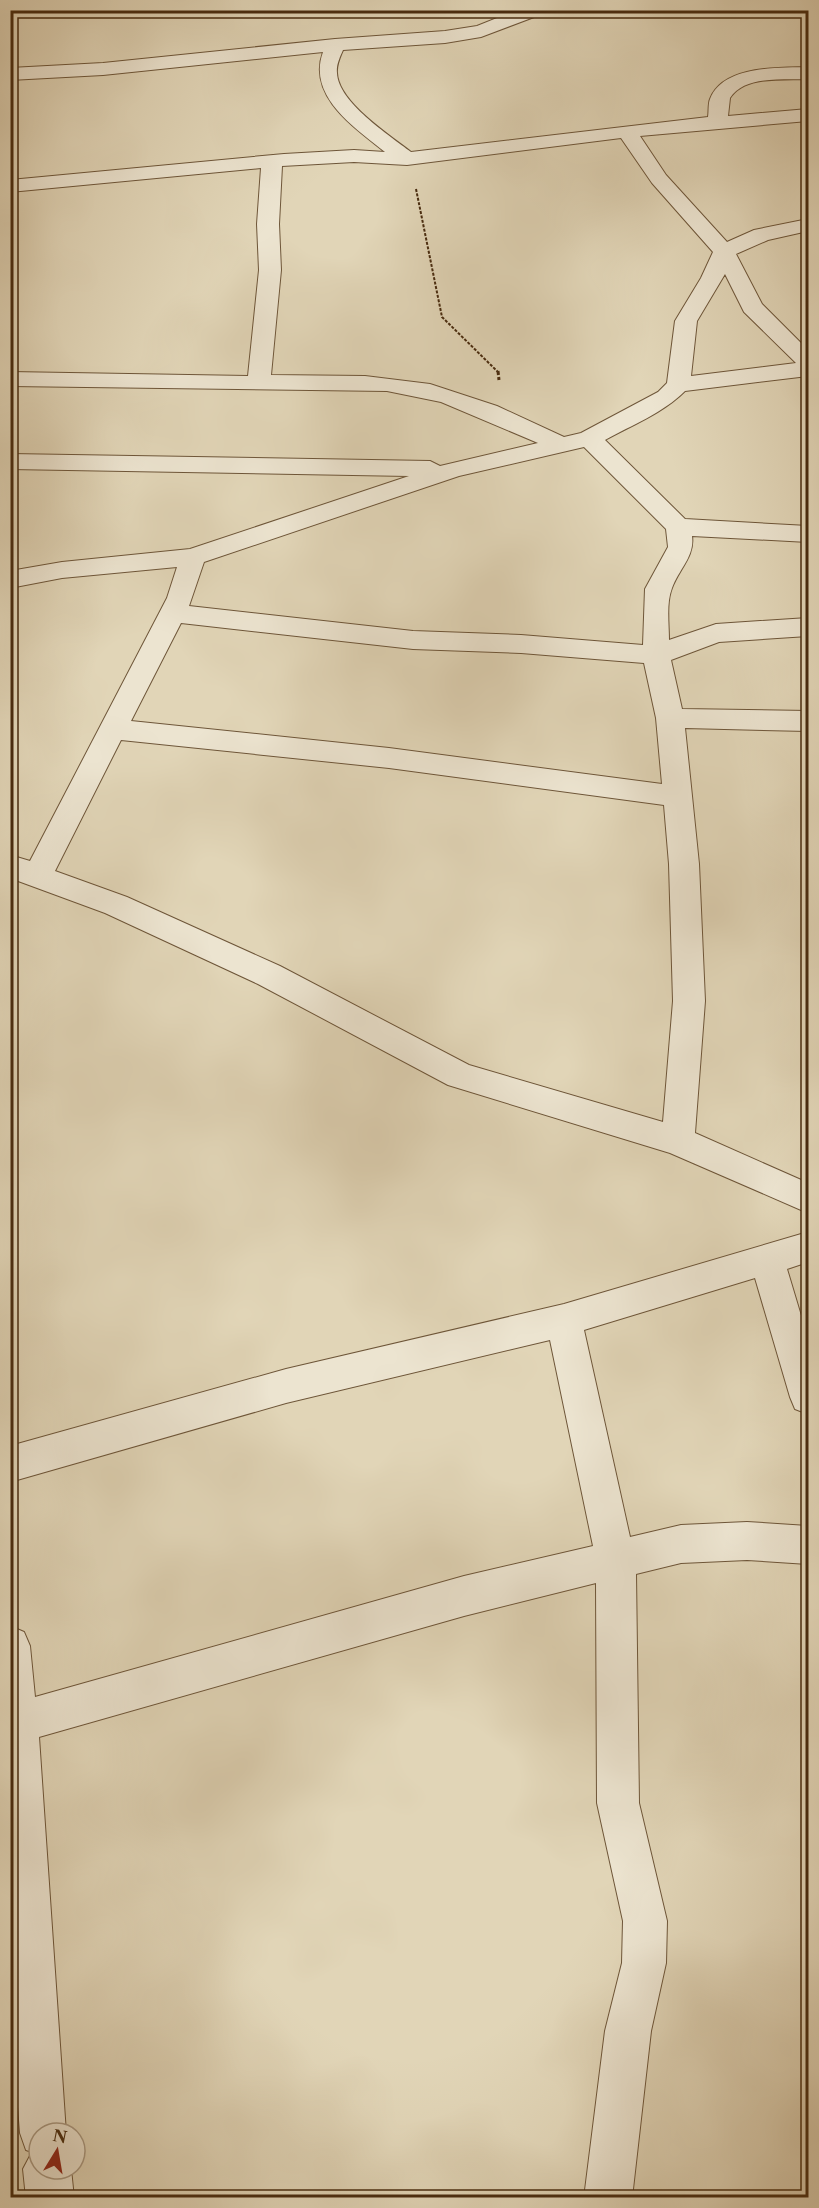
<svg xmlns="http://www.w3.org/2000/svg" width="819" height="2208" viewBox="0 0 819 2208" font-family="'Libre Caslon Text',serif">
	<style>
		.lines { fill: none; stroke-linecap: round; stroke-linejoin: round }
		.street-casing { stroke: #6e5639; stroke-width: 2 }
		.path-far1 { stroke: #482b0f; stroke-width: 2; stroke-dasharray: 3 1.5; stroke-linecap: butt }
		.path { stroke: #482b0f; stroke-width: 3; stroke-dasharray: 4 2; stroke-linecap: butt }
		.street { fill: #ece4d0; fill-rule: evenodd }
	</style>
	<rect width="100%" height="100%" fill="#e1d5b7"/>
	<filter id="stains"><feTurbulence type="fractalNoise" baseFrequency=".00333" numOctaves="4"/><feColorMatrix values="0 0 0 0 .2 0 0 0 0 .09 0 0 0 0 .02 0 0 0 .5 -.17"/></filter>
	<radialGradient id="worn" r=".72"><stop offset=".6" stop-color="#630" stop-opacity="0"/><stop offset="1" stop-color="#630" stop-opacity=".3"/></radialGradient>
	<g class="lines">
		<!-- street casing -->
		<g class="street-casing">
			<g id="street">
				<path d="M517,10H544L542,14L481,37L445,43L343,50C340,57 336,65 337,73C338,102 389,135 411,152L708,117C709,111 708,104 710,99C723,65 779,68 808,67V79C785,80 744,75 730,98L728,116L808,109V121L640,136L666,175L727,242L754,230L808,219V231L768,240L736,254L762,304L808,350V376L685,391C663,413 632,425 605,440L685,519L808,526V542L692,536C695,556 679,569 672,588C666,603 669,624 669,640L716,624L808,618V636L719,642L671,660L682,709L808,711V731L685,728L699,864L705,1001L695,1133L808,1183V1213L670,1153L448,1085L258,984L105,913L10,878V855L30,861L167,598L177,567L62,578L10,588V571L62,562L190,549L409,476L10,469V454L430,461L440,466L538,443L441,402L387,391L10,386V372L248,376L259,270L257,224L261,168L10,192V180L284,154L354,150L385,152C354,127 307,96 323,52L103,75L10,80V68L103,63L335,39L445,31L477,26ZM621,138L652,183L713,252L701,278L675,321L667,383L658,392L581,433L564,437L497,406L430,384L365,376L271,375L281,270L279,224L282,166L354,162L407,165ZM725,274L744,312L796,363L691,376L697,321ZM584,447L666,529L668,547L645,589L643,645L521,635L413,631L189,606L204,562L459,476ZM181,623L413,649L521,653L644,663L656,718L662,784L389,748L131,721ZM121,740L389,768L664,805L669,864L673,1001L663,1122L469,1065L280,966L127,897L55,871Z"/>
				<polygon points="808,1232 808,1262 787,1269 808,1339 808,1414 795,1409 790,1397 755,1278 584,1330 630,1537 681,1525 747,1522 808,1526 808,1564 747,1560 681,1563 636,1574 639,1803 667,1921 666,1963 651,2031 632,2198 584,2198 605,2031 622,1963 623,1921 597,1803 596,1583 464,1616 39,1737 66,2133 39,2133 39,2169 71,2169 74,2198 26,2198 23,2169 32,2152 26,2150 20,2133 10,2003 10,1626 24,1632 30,1646 35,1697 464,1576 593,1546 550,1340 286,1403 10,1482 10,1446 286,1369 564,1304"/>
			</g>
		</g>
		<!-- path-far1 -->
		<polyline class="path-far1" points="416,189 442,317 498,372"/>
		<!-- path -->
		<polyline class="path" points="498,371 499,380"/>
		<!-- street -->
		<use href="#street" class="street"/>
	</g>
	<!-- margin -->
	<rect width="819" height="2208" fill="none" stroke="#e1d5b7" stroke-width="36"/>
	<rect x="12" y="12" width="795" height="2184" fill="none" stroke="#482b0f" stroke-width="3"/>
	<rect x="18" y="18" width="783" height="2172" fill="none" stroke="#482b0f" stroke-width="1.5"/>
	<!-- north arrow -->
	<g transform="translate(57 2151) rotate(11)"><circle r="28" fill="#ece4d0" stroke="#aa9a83" stroke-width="1.5"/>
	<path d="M0-4.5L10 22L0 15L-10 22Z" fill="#8f2418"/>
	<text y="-9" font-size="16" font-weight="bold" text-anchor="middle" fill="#482b0f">N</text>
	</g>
	<rect width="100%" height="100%" filter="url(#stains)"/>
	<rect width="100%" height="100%" fill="url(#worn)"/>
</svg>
